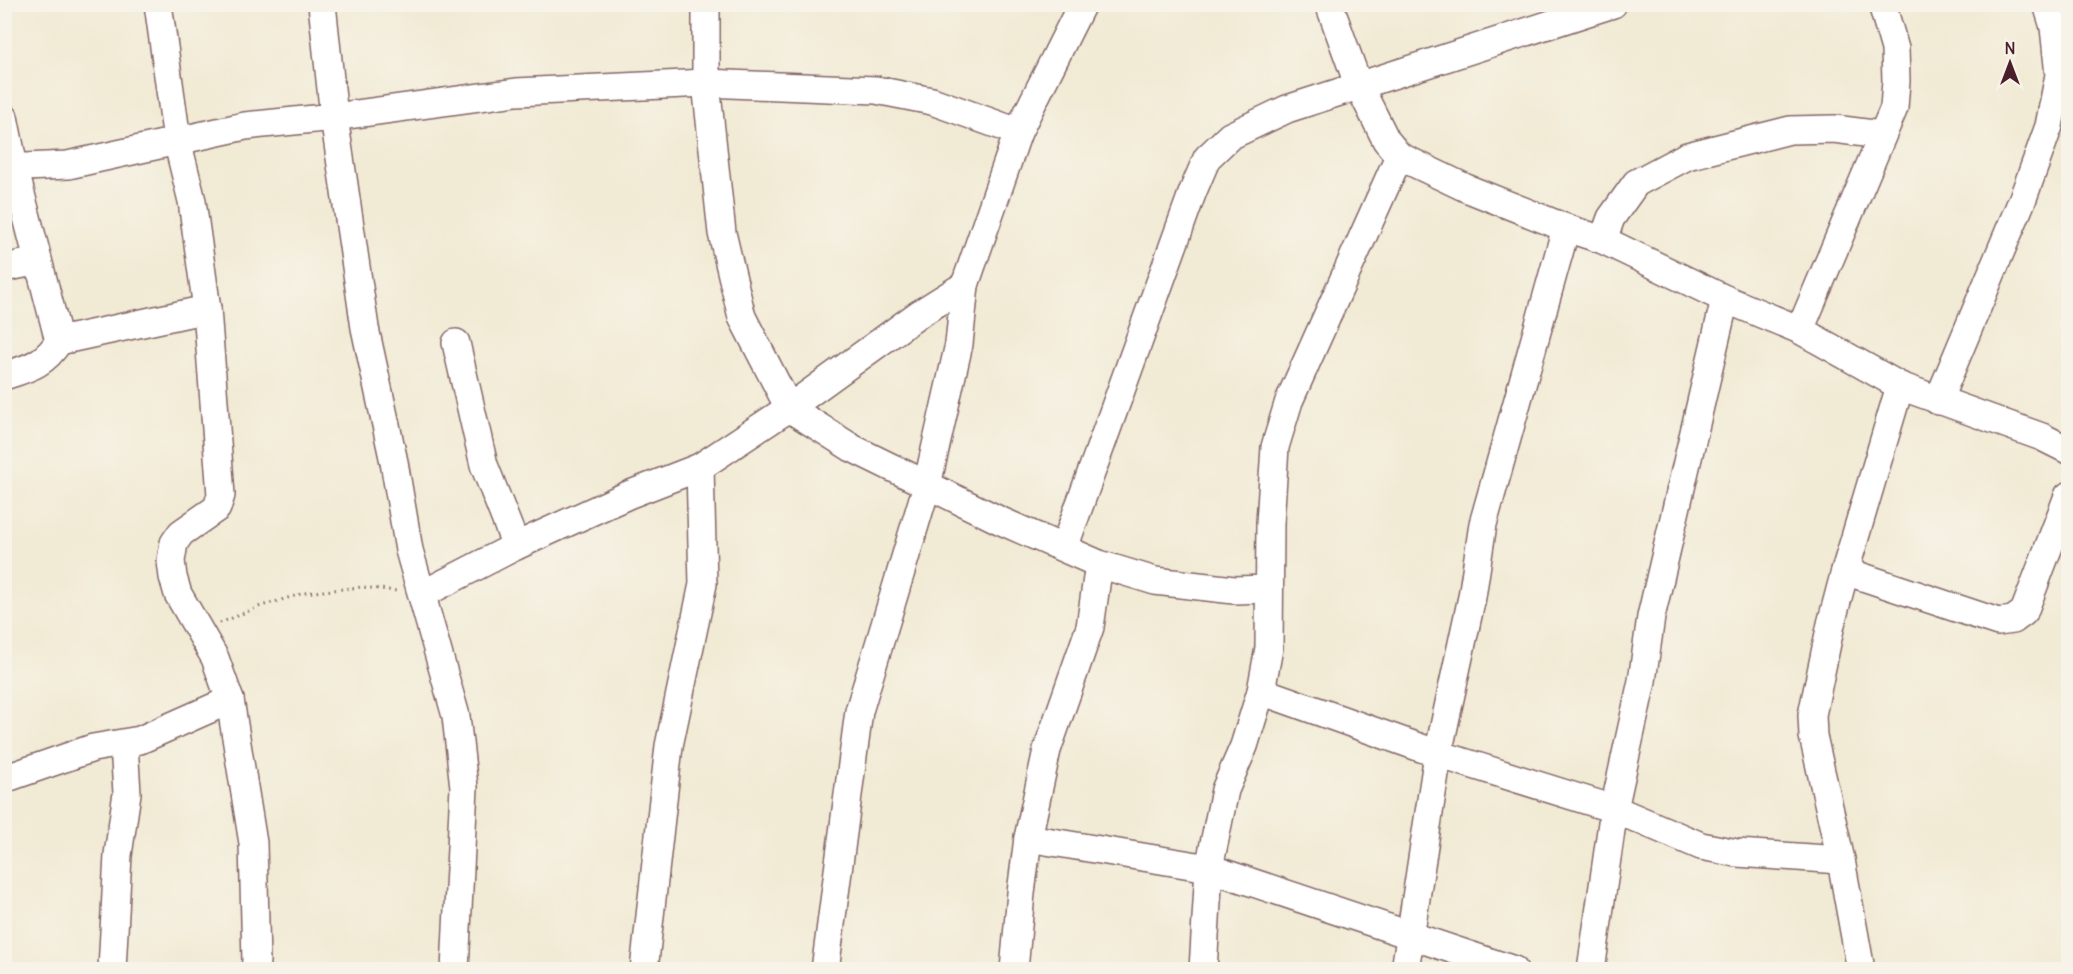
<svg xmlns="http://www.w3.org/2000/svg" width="2073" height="974" viewBox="0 0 2073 974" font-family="Delius,sans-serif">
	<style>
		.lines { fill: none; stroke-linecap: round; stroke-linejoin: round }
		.minor-casing { stroke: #846666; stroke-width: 30 }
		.path { stroke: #846666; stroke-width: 3; stroke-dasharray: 1.5 4.5; stroke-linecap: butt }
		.minor { stroke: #fff; stroke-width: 27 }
	</style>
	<rect width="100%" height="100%" fill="#f7f3e8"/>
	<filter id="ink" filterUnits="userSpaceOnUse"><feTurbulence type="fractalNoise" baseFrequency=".0167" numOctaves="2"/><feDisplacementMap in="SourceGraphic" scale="12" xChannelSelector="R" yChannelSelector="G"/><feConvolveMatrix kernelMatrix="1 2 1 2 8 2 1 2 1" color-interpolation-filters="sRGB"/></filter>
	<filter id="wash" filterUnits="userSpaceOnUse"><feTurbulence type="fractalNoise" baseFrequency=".008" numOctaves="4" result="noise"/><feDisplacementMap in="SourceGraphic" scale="24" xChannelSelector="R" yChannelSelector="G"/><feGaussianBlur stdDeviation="1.35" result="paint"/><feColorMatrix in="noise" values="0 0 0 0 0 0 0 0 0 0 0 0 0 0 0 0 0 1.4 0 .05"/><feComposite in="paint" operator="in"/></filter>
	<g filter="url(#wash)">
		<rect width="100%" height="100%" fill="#f1ead4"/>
	</g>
	<g filter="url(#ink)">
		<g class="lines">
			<!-- minor casing -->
			<g class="minor-casing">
				<g id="minor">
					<polyline points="158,4 177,140 192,201 207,309 221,495 217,508 181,533 174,543 171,561 173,577 178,594 215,658 230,700 253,843 256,961 255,970"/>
					<polyline points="322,4 334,117 365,328 394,462 409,550 456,716 464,787 455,970"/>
					<polyline points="706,4 706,83 722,233 742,317 789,408 852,448 999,520 1099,564 1155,581 1234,590 1269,589"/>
					<polyline points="1329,4 1358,84 1386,140 1399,156 1466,188 1566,228 1603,240 1725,299 1800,330 1900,386 2042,437 2068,450"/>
					<path d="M4,117L14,167L59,341C45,364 29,368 4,376"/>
					<polyline points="4,168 68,165 245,126 334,117 516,92 706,83 876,90 932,101 1018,132"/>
					<polyline points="1603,240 1611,218 1636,183 1687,156 1790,130 1834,129 1881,135"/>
					<polyline points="4,268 38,261"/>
					<polyline points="1800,330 1894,108 1896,81 1895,49 1882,4"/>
					<polyline points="59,341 207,309"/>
					<polyline points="456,343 484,465 516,546"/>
					<polyline points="1938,401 2023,198 2049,126 2059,75 2054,27 2047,4"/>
					<polyline points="1064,548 1193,191 1207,158 1230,136 1287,109 1613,4"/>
					<polyline points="1845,571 1998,622 2013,620 2024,612 2068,496"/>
					<polyline points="423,594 516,546 628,495 700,467 789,408 919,314 965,285 1018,132 1082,4"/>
					<polyline points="1261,691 1438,754 1614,809 1701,846 1737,853 1841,860"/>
					<polyline points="4,779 93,748 140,740 230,700"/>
					<polyline points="1028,838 1209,868 1514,970"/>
					<polyline points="112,970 118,855 127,793 124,744"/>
					<polyline points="644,970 669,746 703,584 700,467"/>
					<polyline points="825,970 859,711 927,485 959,344 965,285"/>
					<polyline points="1014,970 1021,893 1028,838 1047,750 1090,627 1099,564"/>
					<polyline points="1203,970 1209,868 1225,790 1244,746 1261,691 1269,648 1270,523 1275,447 1289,401 1399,156"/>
					<polyline points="1405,970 1438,754 1472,597 1483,524 1566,228"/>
					<polyline points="1591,970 1614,809 1642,681 1651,617 1725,299"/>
					<polyline points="1861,970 1841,860 1813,736 1812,715 1831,624 1845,571 1900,386"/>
				</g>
			</g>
			<!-- path -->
			<polyline class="path" points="220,623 258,607 304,593 362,587 397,591"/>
			<!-- minor -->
			<use href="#minor" class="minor"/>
		</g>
	</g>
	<!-- margin -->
	<rect width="2073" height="974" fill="none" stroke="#f7f3e8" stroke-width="24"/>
	<!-- north arrow -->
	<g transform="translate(2010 63)" stroke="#f7f3e8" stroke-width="4.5" paint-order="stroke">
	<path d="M0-4.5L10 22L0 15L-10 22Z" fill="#4a1f2b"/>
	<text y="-9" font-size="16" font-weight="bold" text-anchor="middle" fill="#4a1f2b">N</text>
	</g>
</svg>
